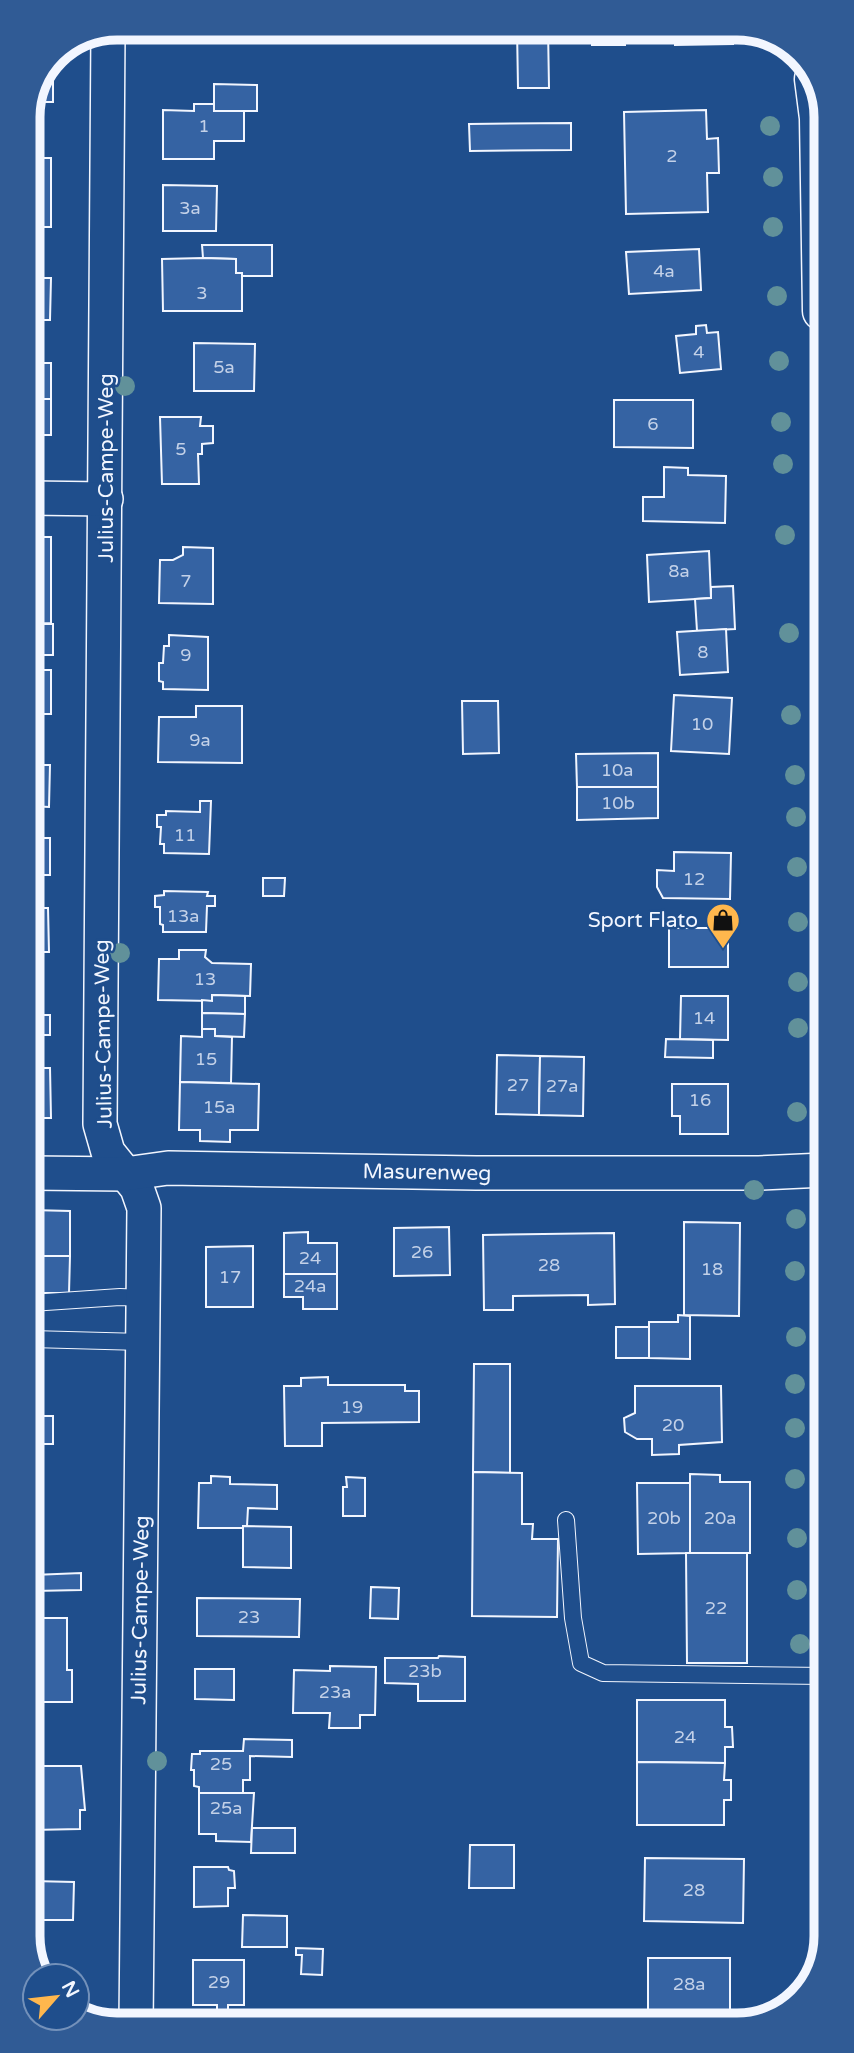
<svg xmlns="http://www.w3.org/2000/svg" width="854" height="2053" viewBox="0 0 854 2053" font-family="'Varela Round',sans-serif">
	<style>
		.building { fill: #3563a3; stroke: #f2f6ff; stroke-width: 2 }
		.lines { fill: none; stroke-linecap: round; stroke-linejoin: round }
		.lane-casing { stroke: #f2f6ff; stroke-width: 18 }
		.street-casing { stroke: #f2f6ff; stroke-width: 36 }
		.secondary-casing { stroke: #f2f6ff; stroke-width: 41 }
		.lane { stroke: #1f4e8c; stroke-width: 16 }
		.street { stroke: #1f4e8c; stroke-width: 33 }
		.secondary { stroke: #1f4e8c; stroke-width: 38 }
		.tree { fill: #61919a }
		.labels { text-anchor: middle; stroke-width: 5; stroke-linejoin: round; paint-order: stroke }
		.number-label { font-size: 18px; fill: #c3d1e8 }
		.street-label { font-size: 21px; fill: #f2f6ff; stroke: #1f4e8c }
		.poi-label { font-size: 21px; fill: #f2f6ff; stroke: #1f4e8c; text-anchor: end }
		.rim { fill: none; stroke: #f2f6ff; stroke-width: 9 }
	</style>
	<rect width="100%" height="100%" fill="#1f4e8c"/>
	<!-- building -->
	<g class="building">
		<polygon points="180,28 244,28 244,36 224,35 224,39 199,39 199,35 180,35"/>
		<polygon points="517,28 548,28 549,88 518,88"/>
		<polygon points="592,28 624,28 625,45 592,45"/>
		<polygon points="675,28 733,28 733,44 675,45"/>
		<polygon points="50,64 53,64 53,102 38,102 38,110 29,109"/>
		<polygon points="214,84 257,85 257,111 214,111"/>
		<polygon points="194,104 214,104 214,111 244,111 244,141 214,141 214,159 163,159 163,110 194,111"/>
		<polygon points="706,110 707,139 718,138 719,173 707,173 708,212 626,214 624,112"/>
		<polygon points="571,123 571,150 470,151 469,124"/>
		<polygon points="28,138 37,138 36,158 51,158 51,227 35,227 35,247 28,247"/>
		<polygon points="163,185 217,186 216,231 163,231"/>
		<polygon points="202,245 272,245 272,276 242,276 242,273 236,273 236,259 203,258"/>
		<polygon points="699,249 701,290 629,294 626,252"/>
		<polygon points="203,258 236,259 236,273 242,273 242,311 163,311 162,259"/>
		<polygon points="29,278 51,278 50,320 34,320 34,327 29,327"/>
		<polygon points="706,325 707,333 718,332 721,369 680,373 676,336 696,334 696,326"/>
		<polygon points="194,343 255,344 254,391 194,391"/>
		<rect x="29" y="363" width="22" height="36"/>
		<rect x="29" y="399" width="22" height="36"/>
		<polygon points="614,400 693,400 693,448 614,447"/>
		<polygon points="160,417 201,417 200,426 213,426 213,443 202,444 202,454 198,454 199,484 162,484"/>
		<polygon points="664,467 688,468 688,475 726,476 725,523 643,521 643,497 664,497"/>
		<polygon points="29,537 51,537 51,623 29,624"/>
		<polygon points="183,547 213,548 213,604 159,603 160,560 173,560 183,555"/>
		<polygon points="709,551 711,598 649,602 647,555"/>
		<polygon points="733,586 735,629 697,631 695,599 711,598 711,587"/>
		<rect x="29" y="624" width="24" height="31"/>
		<polygon points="726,629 728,672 680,675 677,632"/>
		<polygon points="169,635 208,637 208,690 163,689 163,682 159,681 159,663 163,663 164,646 169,646"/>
		<rect x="30" y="670" width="21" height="44"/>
		<polygon points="674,695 732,698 729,754 671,751"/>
		<polygon points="462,701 498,701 499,753 463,754"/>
		<polygon points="196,706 242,706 242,763 158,762 159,717 196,717"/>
		<polygon points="30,752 40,752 40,765 50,765 49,807 30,806"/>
		<polygon points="658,753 658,787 577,787 576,754"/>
		<polygon points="577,787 658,787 658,818 577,820"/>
		<polygon points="200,801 211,801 209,854 164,853 164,844 160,844 161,827 157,827 157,815 166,815 166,811 200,812"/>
		<rect x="30" y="838" width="20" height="37"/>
		<polygon points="674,852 731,853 730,899 663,898 657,887 657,870 674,871"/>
		<rect x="30" y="875" width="6" height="15"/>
		<polygon points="263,878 285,878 284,896 263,896"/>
		<polygon points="164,891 208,892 207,896 215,896 215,906 207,906 206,932 163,932 163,925 160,924 160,907 155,907 155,896 164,895"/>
		<polygon points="30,908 48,908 49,952 30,952"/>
		<rect x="669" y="928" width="59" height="39"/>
		<polygon points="179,950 206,950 205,957 212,963 251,964 250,996 212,995 212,1001 158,1000 159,959 179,959"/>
		<polygon points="212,995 245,996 245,1014 202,1013 202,1000 212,1001"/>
		<polygon points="681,996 728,996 728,1040 680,1039"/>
		<polygon points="202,1013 245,1014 244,1037 215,1036 215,1029 202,1029"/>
		<rect x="30" y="1015" width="20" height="20"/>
		<polygon points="202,1029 215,1029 215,1036 232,1037 231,1083 180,1082 181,1036 202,1037"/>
		<polygon points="666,1039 713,1040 713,1058 665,1057"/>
		<polygon points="497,1055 540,1056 539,1115 496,1114"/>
		<polygon points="540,1056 584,1057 583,1116 539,1115"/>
		<polygon points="30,1068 50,1068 51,1118 31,1118"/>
		<polygon points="180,1082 259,1084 258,1130 230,1130 230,1142 200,1141 200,1130 179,1130"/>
		<polygon points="672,1084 728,1084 728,1134 680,1134 680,1116 672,1116"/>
		<polygon points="31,1210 70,1211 70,1256 31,1256"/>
		<polygon points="684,1222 740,1223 739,1316 684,1315"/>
		<polygon points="449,1227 450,1275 394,1276 394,1228"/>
		<polygon points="308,1232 308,1243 337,1243 337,1274 284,1274 284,1233"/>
		<polygon points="614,1233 615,1304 588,1305 588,1295 513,1296 513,1310 484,1310 483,1235"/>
		<polygon points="253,1246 253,1307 206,1307 206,1247"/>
		<polygon points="31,1256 70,1256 69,1293 31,1293"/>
		<polygon points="284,1274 337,1274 337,1309 303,1309 303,1297 284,1297"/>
		<polygon points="678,1315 690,1316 690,1359 649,1358 649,1322 678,1322"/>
		<rect x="616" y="1327" width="33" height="31"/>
		<polygon points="474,1364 510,1364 510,1473 473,1472"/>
		<polygon points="328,1377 328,1385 405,1385 405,1391 419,1391 419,1422 322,1423 322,1446 285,1446 284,1386 301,1386 301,1378"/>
		<polygon points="635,1386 721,1386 722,1442 679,1445 679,1454 652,1455 652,1439 637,1439 625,1432 624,1418 635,1413"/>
		<rect x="31" y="1416" width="22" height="28"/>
		<polygon points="473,1472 522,1473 522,1524 533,1524 532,1539 558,1539 557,1617 472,1616"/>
		<polygon points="690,1474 720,1475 720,1482 750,1482 750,1553 690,1553"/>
		<polygon points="211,1476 230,1477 230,1484 277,1485 277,1509 248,1508 247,1526 243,1526 243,1528 198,1528 199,1483 211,1483"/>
		<polygon points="346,1477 365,1478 365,1516 343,1516 343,1487 347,1487"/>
		<polygon points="637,1483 690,1483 690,1553 638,1554"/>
		<polygon points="31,1489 37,1489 38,1525 32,1525"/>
		<rect x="32" y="1525" width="6" height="26"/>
		<polygon points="243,1526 291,1527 291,1568 243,1567"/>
		<polygon points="686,1553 747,1553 747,1663 687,1663"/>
		<polygon points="81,1573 81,1590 34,1591 33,1575"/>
		<polygon points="371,1587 399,1588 398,1619 370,1618"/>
		<polygon points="197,1598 300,1599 299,1637 197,1636"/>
		<polygon points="32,1618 67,1618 67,1670 72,1670 72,1702 32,1702"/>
		<polygon points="439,1656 465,1657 465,1701 418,1701 418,1684 385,1683 385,1658 438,1658"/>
		<polygon points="330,1666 376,1667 375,1715 360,1715 360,1728 329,1728 330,1713 293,1713 294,1670 330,1671"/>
		<polygon points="195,1669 234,1669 234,1700 195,1699"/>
		<polygon points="637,1700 725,1700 725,1727 732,1727 733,1747 725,1747 725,1763 637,1762"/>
		<polygon points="244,1739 292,1740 292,1757 250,1756 250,1780 243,1780 243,1793 199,1793 199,1787 194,1786 194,1770 191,1770 192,1754 200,1754 200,1751 243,1751"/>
		<polygon points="637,1762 725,1763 724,1780 731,1780 731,1800 724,1800 724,1825 637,1825"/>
		<polygon points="32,1766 81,1766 85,1810 80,1810 80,1829 32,1830"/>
		<polygon points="199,1793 254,1793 251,1842 216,1841 216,1834 199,1834"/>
		<polygon points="252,1828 295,1828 295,1853 251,1853"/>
		<polygon points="470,1845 514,1845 514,1888 469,1888"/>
		<polygon points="645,1858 744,1859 743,1923 644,1921"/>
		<polygon points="194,1867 228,1867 229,1870 234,1871 235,1888 228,1888 228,1906 194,1907"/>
		<polygon points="32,1881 74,1882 73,1920 33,1920"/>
		<polygon points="243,1915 287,1916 287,1947 242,1947"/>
		<polygon points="296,1948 323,1949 322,1975 301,1974 302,1955 296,1955"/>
		<polygon points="33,1949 44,1949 44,1976 41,1976 33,1964"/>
		<rect x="648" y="1958" width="82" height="52"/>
		<polygon points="193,1960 244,1960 244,2005 228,2005 228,2016 217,2016 217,2005 193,2005"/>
		<polygon points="77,1981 81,1981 81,2013 77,2012"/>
		<rect x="648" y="2010" width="84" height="11"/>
	</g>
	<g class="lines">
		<!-- lane casing -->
		<g class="lane-casing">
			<g id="lane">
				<polyline points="31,1303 120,1297 143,1298"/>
				<polyline points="31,1339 142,1342"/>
				<polyline points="566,1520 573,1618 581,1663 603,1673 825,1676"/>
			</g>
		</g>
		<!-- street casing -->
		<g class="street-casing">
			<g id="street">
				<polyline points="108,32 100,1124 108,1152 137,1188 144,1208 136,2025"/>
				<polyline points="29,498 106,499"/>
				<polyline points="31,1173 125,1174 168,1168 476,1173 759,1173 824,1170"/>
			</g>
		</g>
		<!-- secondary casing -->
		<g class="secondary-casing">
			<polyline id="secondary" points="814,79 819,118 822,311"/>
		</g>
		<!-- lane -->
		<use href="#lane" class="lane"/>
		<!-- street -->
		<use href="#street" class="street"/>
		<!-- secondary -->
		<use href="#secondary" class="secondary"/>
	</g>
	<!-- trees -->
	<g class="tree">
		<circle cx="770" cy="126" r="10"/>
		<circle cx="773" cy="177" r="10"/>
		<circle cx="773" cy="227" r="10"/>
		<circle cx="777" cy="296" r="10"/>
		<circle cx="779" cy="361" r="10"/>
		<circle cx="125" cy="386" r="10"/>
		<circle cx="781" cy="422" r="10"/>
		<circle cx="783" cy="464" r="10"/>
		<circle cx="785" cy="535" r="10"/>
		<circle cx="789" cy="633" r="10"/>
		<circle cx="791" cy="715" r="10"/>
		<circle cx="795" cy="775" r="10"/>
		<circle cx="796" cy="817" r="10"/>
		<circle cx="797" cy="867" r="10"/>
		<circle cx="798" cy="922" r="10"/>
		<circle cx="120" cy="953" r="10"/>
		<circle cx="798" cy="982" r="10"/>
		<circle cx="798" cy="1028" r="10"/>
		<circle cx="797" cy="1112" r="10"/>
		<circle cx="754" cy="1190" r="10"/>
		<circle cx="796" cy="1219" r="10"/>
		<circle cx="795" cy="1271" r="10"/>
		<circle cx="796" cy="1337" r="10"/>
		<circle cx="795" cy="1384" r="10"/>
		<circle cx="795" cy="1428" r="10"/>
		<circle cx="795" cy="1479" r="10"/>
		<circle cx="797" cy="1538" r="10"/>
		<circle cx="797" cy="1590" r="10"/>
		<circle cx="800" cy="1644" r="10"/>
		<circle cx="157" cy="1761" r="10"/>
	</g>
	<!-- icons -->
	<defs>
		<g id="shop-pin" transform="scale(1.75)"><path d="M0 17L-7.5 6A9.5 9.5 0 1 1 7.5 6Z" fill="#ffb74d" stroke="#1f4e8c"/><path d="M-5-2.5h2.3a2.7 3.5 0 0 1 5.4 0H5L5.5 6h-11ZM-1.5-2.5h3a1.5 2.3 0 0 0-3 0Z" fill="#111"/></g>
	</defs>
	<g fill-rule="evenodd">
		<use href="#shop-pin" x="723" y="920"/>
	</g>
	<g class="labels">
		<!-- number labels -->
		<g class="number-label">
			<text x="204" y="132">1</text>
			<text x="672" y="162">2</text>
			<text x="190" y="214">3a</text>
			<text x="664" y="277">4a</text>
			<text x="202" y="299">3</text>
			<text x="699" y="358">4</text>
			<text x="224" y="373">5a</text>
			<text x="653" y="430">6</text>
			<text x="181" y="455">5</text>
			<text x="679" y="577">8a</text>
			<text x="186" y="587">7</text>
			<text x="703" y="658">8</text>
			<text x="186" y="661">9</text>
			<text x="702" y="730">10</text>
			<text x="200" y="746">9a</text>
			<text x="617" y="776">10a</text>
			<text x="618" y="809">10b</text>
			<text x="185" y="841">11</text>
			<text x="694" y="885">12</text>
			<text x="183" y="922">13a</text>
			<text x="205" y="985">13</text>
			<text x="704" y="1024">14</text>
			<text x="206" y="1065">15</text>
			<text x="518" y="1091">27</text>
			<text x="562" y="1092">27a</text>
			<text x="700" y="1106">16</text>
			<text x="219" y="1113">15a</text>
			<text x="422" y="1258">26</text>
			<text x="310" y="1264">24</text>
			<text x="549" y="1271">28</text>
			<text x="712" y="1275">18</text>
			<text x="230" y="1283">17</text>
			<text x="310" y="1292">24a</text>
			<text x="352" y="1413">19</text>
			<text x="673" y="1431">20</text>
			<text x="664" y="1524">20b</text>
			<text x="720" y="1524">20a</text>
			<text x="716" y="1614">22</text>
			<text x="249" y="1623">23</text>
			<text x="425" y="1677">23b</text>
			<text x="335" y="1698">23a</text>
			<text x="685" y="1743">24</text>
			<text x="221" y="1770">25</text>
			<text x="226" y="1814">25a</text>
			<text x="694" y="1896">28</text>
			<text x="219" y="1988">29</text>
			<text x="689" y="1990">28a</text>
		</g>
		<!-- street labels -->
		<g class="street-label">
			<text transform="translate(106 468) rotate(-90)" y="7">Julius-Campe-Weg</text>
			<text transform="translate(103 1034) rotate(-91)" y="7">Julius-Campe-Weg</text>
			<text transform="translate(427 1172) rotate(1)" y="7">Masurenweg</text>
			<text transform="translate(140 1610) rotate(-89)" y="7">Julius-Campe-Weg</text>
		</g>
		<!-- poi labels -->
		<g class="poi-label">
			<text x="698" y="927">Sport Flato</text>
		</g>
	</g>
	<!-- crop -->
	<path d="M0 0H854V2053H0ZM117 40H737A77 77 0 0 1 814 117V1936A77 77 0 0 1 737 2013H117A77 77 0 0 1 40 1936V117A77 77 0 0 1 117 40Z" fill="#305b95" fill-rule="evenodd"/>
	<path class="rim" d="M117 40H737A77 77 0 0 1 814 117V1936A77 77 0 0 1 737 2013H117A77 77 0 0 1 40 1936V117A77 77 0 0 1 117 40Z"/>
	<!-- north arrow -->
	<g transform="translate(56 1997) rotate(62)"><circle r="33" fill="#1f4e8c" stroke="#7391ba" stroke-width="2"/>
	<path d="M0-5L12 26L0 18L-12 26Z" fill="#ffb74d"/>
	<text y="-10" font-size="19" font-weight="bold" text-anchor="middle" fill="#f2f6ff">N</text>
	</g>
</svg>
